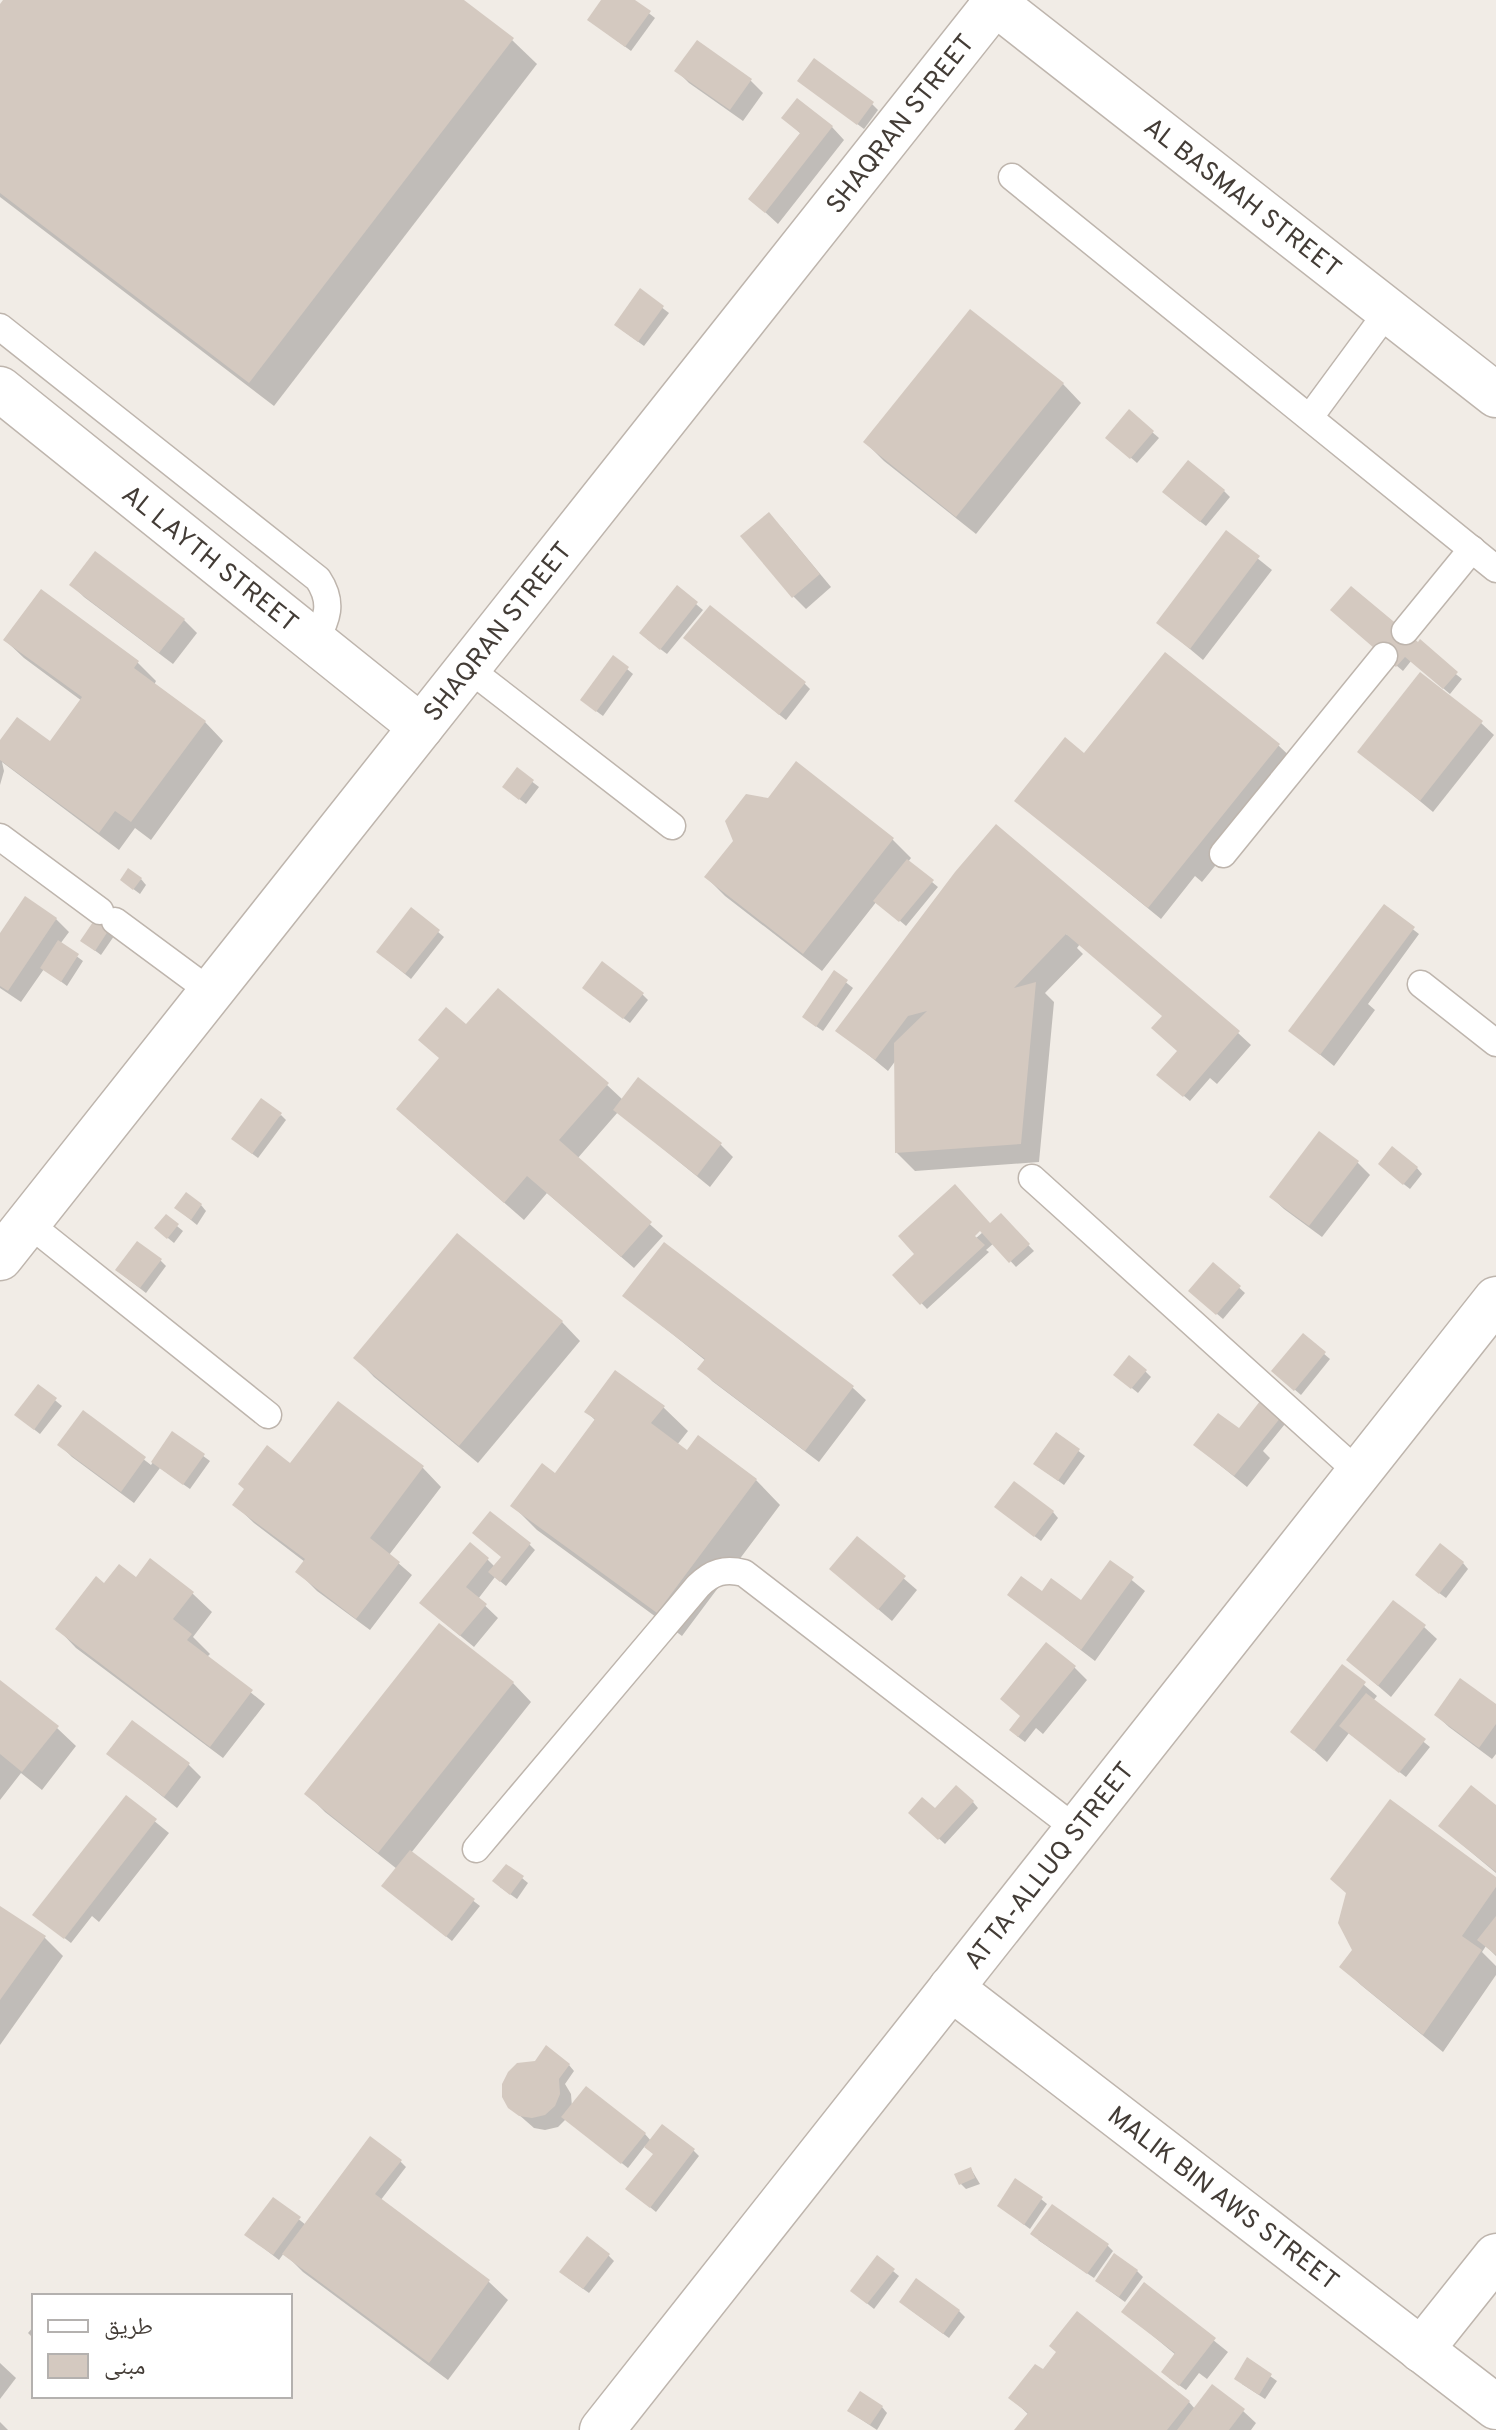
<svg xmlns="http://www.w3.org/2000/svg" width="1496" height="2430" viewBox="0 0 1496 2430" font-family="Overpass,'Noto Naskh Arabic',sans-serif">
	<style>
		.shadow { fill: #0003; fill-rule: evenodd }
		.building { fill: #d4c9c0 }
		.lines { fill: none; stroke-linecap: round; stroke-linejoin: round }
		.service-casing { stroke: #beb5ad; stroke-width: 29 }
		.minor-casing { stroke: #beb5ad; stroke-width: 47 }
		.service { stroke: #fff; stroke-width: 26 }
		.minor { stroke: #fff; stroke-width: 44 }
		.labels { text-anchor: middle; stroke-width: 7; stroke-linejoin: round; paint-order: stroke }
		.street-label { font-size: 26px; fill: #433c36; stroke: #fff }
	</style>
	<rect width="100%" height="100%" fill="#f1ece6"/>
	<!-- shadow -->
	<g class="shadow">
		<polygon points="5,0 460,0 512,40 537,64 274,406 0,197 0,7"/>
		<polygon points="604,0 632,0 655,18 631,51 589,20"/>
		<polygon points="697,43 751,81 763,93 743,121 689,83 677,71"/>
		<polygon points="806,86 872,104 878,110 864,129"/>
		<polygon points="784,118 832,127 844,140 778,224 751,199 801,134"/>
		<polygon points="640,291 669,313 644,346 622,330"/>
		<polygon points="1063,384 1081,403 976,534 884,461 865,442"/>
		<polygon points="1129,412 1159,438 1137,463 1114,443"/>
		<polygon points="1224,491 1230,497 1206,526 1170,498"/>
		<polygon points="781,527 831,587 806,609 793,596"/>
		<polygon points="1226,533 1272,570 1203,660 1159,623"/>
		<polygon points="72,585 184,620 197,633 173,664 84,597"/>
		<polygon points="677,588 703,610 667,654 647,639"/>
		<polygon points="1338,616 1418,644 1462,679 1450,694 1411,661 1403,671"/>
		<polygon points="5,640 137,662 156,681 154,685 205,722 223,741 151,840 135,828 119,850 2,762 4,771 0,785 0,743 50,744 82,701 24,658"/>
		<polygon points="691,644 804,683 810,689 786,720"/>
		<polygon points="1165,655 1279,746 1298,764 1202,882 1195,876 1161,919 1041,821 1084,756"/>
		<polygon points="627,669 633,674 603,716 588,705"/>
		<polygon points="1481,723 1494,735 1433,812 1360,751"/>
		<polygon points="517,770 539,787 526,804 510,792"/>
		<polygon points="892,839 911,858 908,862 938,887 906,926 877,901 822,971 725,896 706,877"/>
		<polygon points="958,872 1238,1033 1251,1045 1217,1084 1210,1078 1190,1101 1165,1080 1179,1052 1164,1016 1080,944 1077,948 1083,954 1045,993 1054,1002 1039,1162 915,1171 897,1153 896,1060 888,1071 838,1030"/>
		<polygon points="141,879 146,885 140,894 128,885"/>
		<polygon points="26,898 56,919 69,932 60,944 83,961 67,986 44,969 21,1002 0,988 0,936"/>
		<polygon points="1384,907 1419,934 1368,1004 1375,1010 1334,1066 1291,1031"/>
		<polygon points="412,910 444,937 411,979 384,957"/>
		<polygon points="125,920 101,955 82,941"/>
		<polygon points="834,973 853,988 823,1031 810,1022"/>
		<polygon points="590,993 642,994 648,1000 630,1023"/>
		<polygon points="607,1085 623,1100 721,1145 733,1157 710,1187 618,1112 577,1159 663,1236 634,1268 547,1193 524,1220 417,1127"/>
		<polygon points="281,1115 286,1120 258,1158 239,1144"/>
		<polygon points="1357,1162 1370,1175 1322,1237 1284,1209 1271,1197"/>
		<polygon points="1417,1168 1422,1174 1410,1189 1386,1170"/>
		<path d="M955,1187L990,1225L1000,1216L1034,1251L1016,1267L994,1243L986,1250L989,1252L927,1309L895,1275L914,1257L922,1264L924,1262L901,1237ZM980,1230H983V1232L975,1239L972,1236Z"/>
		<polygon points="201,1205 206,1211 197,1225 176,1208"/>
		<polygon points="166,1217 183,1231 174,1243 163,1234"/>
		<polygon points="665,1244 853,1388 866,1400 819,1462 712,1381 700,1368 706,1361 625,1296"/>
		<polygon points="160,1260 166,1266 146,1293 124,1276"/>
		<polygon points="1214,1265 1245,1293 1223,1319 1196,1296"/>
		<polygon points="562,1322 580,1341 478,1463 374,1377 356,1358"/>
		<polygon points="1303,1336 1330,1359 1301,1395 1280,1377"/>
		<polygon points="1145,1371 1151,1377 1138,1393 1122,1380"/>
		<polygon points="38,1386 62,1406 40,1434 22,1420"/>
		<polygon points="1265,1399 1289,1419 1263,1451 1270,1458 1247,1487 1195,1445 1249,1439"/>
		<polygon points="339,1404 423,1468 441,1487 389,1555 412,1575 370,1630 317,1591 298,1572 305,1562 254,1523 235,1505 291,1466"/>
		<polygon points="663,1407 688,1431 677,1445 688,1453 699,1438 756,1480 780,1505 682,1636 537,1530 513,1506 555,1476 596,1421 587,1412"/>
		<polygon points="84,1413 151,1465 173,1434 210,1461 190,1489 160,1468 134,1503 72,1457 59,1444"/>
		<polygon points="1057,1435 1085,1456 1064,1485 1042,1469"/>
		<polygon points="1053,1512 1058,1518 1041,1541 1003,1513"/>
		<polygon points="857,1538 917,1590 892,1621 831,1569"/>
		<polygon points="529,1544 535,1550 506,1586 495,1577 478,1599 498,1618 474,1647 435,1615 487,1559 495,1567 503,1557"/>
		<polygon points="150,1561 193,1594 212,1612 193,1637 210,1654 207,1657 265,1704 223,1758 76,1648 58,1629 105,1585 136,1580"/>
		<polygon points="1111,1563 1145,1591 1095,1661 1065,1638 1042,1594 1081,1603"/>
		<polygon points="1463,1563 1468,1569 1446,1598 1423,1581"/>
		<polygon points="1424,1627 1437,1639 1391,1697 1348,1660"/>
		<polygon points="1074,1667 1087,1680 1043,1734 1036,1728 1025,1742 1017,1736"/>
		<polygon points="1343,1667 1377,1696 1373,1701 1430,1747 1406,1777 1349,1733 1327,1762 1293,1732"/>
		<polygon points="0,1683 57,1728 76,1746 42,1790 21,1773 0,1800"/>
		<polygon points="513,1683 531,1702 411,1853 480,1906 452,1941 390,1892 397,1869 325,1812 306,1793"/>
		<polygon points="1496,1706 1496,1754 1492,1759 1449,1727 1436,1715"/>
		<polygon points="109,1754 188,1764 201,1777 177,1808"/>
		<polygon points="126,1798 169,1833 99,1922 92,1916 71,1943 41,1920"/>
		<polygon points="973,1802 978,1808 945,1844 911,1813 935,1811"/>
		<polygon points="1496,1807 1496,1873 1440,1826"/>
		<polygon points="522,1878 528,1883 517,1899 500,1887"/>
		<polygon points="1496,1879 1496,1956 1486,1946 1482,1952 1496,1966 1496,1975 1443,2052 1361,1985 1342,1967"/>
		<polygon points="0,1908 44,1937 63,1956 0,2045"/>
		<polygon points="569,2065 574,2071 565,2084 571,2094 572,2107 645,2134 651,2141 693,2150 699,2156 656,2212 634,2194 655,2155 645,2146 628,2168 566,2119 558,2127 545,2130 534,2128 510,2107"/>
		<polygon points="400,2161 406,2167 380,2201 489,2282 508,2300 448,2380 303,2272 284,2253 279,2260 253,2240 273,2199 306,2225"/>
		<polygon points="971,2169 980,2184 966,2189 961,2184"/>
		<polygon points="1041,2199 1047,2204 1030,2229 999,2206"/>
		<polygon points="1038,2240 1107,2245 1113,2251 1094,2278"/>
		<polygon points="608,2255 614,2261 589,2293 568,2278"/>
		<polygon points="877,2258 899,2276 874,2309 858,2296"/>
		<polygon points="1137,2271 1143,2277 1125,2302 1103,2286"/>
		<polygon points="1145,2285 1228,2352 1207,2379 1199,2373 1186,2390 1169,2378 1176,2355 1124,2312"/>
		<polygon points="908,2308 959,2311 965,2317 949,2338"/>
		<polygon points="34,2326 34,2339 28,2333"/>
		<polygon points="1248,2360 1277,2381 1265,2399 1242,2384"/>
		<polygon points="0,2363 16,2378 0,2399"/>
		<polygon points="1043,2372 1189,2402 1195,2409 1243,2411 1256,2423 1251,2430 1016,2430 1029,2415 1011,2398"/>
		<polygon points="882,2407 887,2413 877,2430 856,2416"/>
		<polygon points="0,2422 8,2430 0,2430"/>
	</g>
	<!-- building -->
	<g class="building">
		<polygon points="3,0 464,0 514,38 249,383 0,193 0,4"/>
		<polygon points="601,0 635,0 651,11 625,47 587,20"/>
		<polygon points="697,40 752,79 730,110 674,71"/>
		<polygon points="814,58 874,102 857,125 797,81"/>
		<polygon points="797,98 833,126 765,213 748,199 800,133 781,118"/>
		<polygon points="640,288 664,306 638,342 614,325"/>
		<polygon points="970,309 1064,383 956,517 863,442"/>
		<polygon points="1129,409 1154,431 1130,459 1105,438"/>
		<polygon points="1188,460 1225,490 1200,522 1162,492"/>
		<polygon points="769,512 820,574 792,598 740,536"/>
		<polygon points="1226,530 1260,556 1190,649 1156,623"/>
		<polygon points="95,551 185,619 159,653 69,585"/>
		<polygon points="677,585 698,602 660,650 639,633"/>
		<polygon points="1351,586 1405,631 1418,642 1420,639 1458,672 1443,689 1405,657 1396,667 1330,610"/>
		<polygon points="41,589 139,661 134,668 206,721 131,822 115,811 99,833 0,760 0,740 17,717 50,741 82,697 3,640"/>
		<polygon points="710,605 806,682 779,715 683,638"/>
		<polygon points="1165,652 1280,744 1148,908 1014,801 1065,737 1084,753"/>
		<polygon points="613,655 629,667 596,712 580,700"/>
		<polygon points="1420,672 1483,721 1420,801 1357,752"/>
		<polygon points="796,761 894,838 803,954 704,877 733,841 725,821 746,794 768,798"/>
		<polygon points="517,767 534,780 519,800 502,787"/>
		<polygon points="996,824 1240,1031 1183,1097 1156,1075 1177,1051 1151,1028 1162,1016 1066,934 1014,988 1036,982 1021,1144 895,1153 894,1043 927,1011 908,1016 875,1060 835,1031 955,872"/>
		<polygon points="907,859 934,880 899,922 873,901"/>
		<polygon points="128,868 142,878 133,890 120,880"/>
		<polygon points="25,896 57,918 8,991 0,986 0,933"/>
		<polygon points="106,903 120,913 95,951 80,941"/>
		<polygon points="1384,904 1415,927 1320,1055 1288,1031"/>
		<polygon points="411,907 440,930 405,974 376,952"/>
		<polygon points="58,940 79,954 61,982 40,968"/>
		<polygon points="602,961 644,993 623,1019 582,988"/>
		<polygon points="834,970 848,980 816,1027 802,1017"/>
		<polygon points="498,988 609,1083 559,1140 652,1222 621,1257 527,1176 504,1203 396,1109 439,1058 418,1040 446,1007 466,1024"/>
		<polygon points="638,1077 722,1143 697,1176 613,1110"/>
		<polygon points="261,1098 282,1113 252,1154 231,1139"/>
		<polygon points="1319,1131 1359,1161 1309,1226 1269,1197"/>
		<polygon points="1392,1146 1418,1167 1403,1185 1378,1164"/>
		<polygon points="955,1184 990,1223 1001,1213 1030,1244 1009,1263 980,1231 975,1236 985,1245 920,1305 892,1275 914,1254 898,1236"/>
		<polygon points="186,1192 202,1204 191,1220 174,1208"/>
		<polygon points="166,1214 179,1224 167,1239 154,1228"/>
		<polygon points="457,1233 563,1321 459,1446 353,1358"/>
		<polygon points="137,1241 162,1259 140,1288 115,1270"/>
		<polygon points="664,1242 854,1386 805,1451 697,1369 705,1359 622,1296"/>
		<polygon points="1213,1262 1241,1286 1216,1315 1188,1291"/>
		<polygon points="1303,1333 1326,1352 1294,1391 1271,1371"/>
		<polygon points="1129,1355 1147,1370 1131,1389 1113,1375"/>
		<polygon points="615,1370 665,1406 651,1423 687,1450 698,1435 757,1479 657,1613 510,1506 542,1463 555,1473 595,1419 584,1412"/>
		<polygon points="38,1384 57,1398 34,1430 14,1415"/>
		<polygon points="1264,1396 1285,1412 1234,1476 1193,1445 1218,1413 1239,1428"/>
		<polygon points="338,1401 424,1466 370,1538 400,1562 356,1619 295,1572 305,1559 232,1505 244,1489 238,1484 267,1445 290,1463"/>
		<polygon points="83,1410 146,1457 121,1492 57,1445"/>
		<polygon points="172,1431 205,1454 183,1485 151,1462"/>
		<polygon points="1056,1432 1080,1449 1058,1481 1033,1464"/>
		<polygon points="1014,1481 1054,1511 1034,1537 994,1507"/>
		<polygon points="490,1511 531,1543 500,1582 488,1572 501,1557 472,1533"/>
		<polygon points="857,1536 906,1576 878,1610 829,1569"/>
		<polygon points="470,1542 489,1558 466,1587 487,1604 460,1636 419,1603"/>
		<polygon points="1440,1543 1464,1562 1439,1594 1415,1575"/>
		<polygon points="150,1558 194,1592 173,1619 192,1634 187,1640 253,1690 210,1747 55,1629 96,1576 104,1583 119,1564 136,1577"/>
		<polygon points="1110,1560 1134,1577 1081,1650 1007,1595 1021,1576 1042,1591 1051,1578 1081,1600"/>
		<polygon points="1393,1600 1426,1625 1378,1686 1346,1660"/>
		<polygon points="439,1623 514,1682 378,1853 304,1794"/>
		<polygon points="1046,1642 1076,1666 1018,1737 1009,1730 1020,1716 1000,1699"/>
		<polygon points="1342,1664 1366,1682 1314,1751 1290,1732"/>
		<polygon points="1460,1678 1496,1704 1496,1724 1479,1748 1434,1715"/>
		<polygon points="0,1680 59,1726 22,1772 0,1754"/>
		<polygon points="1366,1693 1426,1739 1399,1773 1339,1726"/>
		<polygon points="132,1720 190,1763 164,1797 106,1754"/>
		<polygon points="956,1785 974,1801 938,1840 908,1813 922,1797 935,1808"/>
		<polygon points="1471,1785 1496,1805 1496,1872 1438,1826"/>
		<polygon points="126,1795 157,1819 64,1939 32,1915"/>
		<polygon points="1390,1799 1496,1877 1496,1887 1462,1936 1482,1950 1423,2035 1339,1967 1352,1950 1338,1923 1346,1893 1330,1879"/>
		<polygon points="410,1850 475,1899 446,1937 381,1886"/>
		<polygon points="506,1864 524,1876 510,1895 492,1881"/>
		<polygon points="0,1906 46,1936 0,2000"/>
		<polygon points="1496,1916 1496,1955 1477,1940"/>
		<polygon points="546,2045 570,2064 559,2079 560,2094 555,2106 545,2115 532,2118 519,2116 508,2108 502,2097 502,2084 508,2072 517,2063 535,2061"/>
		<polygon points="586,2086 646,2133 621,2164 561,2117"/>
		<polygon points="662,2124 695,2149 650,2208 625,2189 653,2154 644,2147"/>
		<polygon points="370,2136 402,2160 375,2194 490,2280 429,2363 282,2254"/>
		<polygon points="971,2167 975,2178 959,2185 954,2174"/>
		<polygon points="1015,2178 1043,2197 1024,2225 997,2206"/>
		<polygon points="273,2197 301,2217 273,2255 244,2235"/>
		<polygon points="1052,2204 1109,2244 1087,2274 1030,2234"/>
		<polygon points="587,2236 610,2254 583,2289 559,2272"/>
		<polygon points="1114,2253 1138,2270 1119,2297 1095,2281"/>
		<polygon points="877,2255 895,2269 867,2304 850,2291"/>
		<polygon points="916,2278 960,2310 943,2334 899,2302"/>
		<polygon points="1144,2282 1216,2338 1179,2386 1161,2372 1175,2353 1121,2312"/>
		<polygon points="1077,2311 1190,2401 1167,2430 1014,2430 1028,2413 1008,2398 1035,2364 1043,2369 1056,2352 1049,2346"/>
		<polygon points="1247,2357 1272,2374 1259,2395 1234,2379"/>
		<polygon points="1212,2384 1245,2409 1229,2430 1177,2430"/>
		<polygon points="860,2391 883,2406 870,2425 847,2411"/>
	</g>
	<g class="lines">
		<!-- service casing -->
		<g class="service-casing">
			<g id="service">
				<polyline points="1012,177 1496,569"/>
				<path d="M0,327L318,579C334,603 327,619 315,642"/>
				<polyline points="1310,417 1388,311"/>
				<polyline points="1405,631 1472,549"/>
				<polyline points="468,668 672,826"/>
				<polyline points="0,837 100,911"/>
				<polyline points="1223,854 1384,656"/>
				<polyline points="115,921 211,992"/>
				<polyline points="1421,984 1496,1043"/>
				<polyline points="1032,1178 1359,1473"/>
				<polyline points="28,1223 268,1415"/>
				<path d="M476,1849L698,1586C712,1572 725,1568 744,1573L1076,1829"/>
			</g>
		</g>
		<!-- minor casing -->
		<g class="minor-casing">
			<g id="minor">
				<path id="s1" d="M991,0L1496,395"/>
				<path id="s2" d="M0,389L421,727"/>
				<path id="s3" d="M0,1258L995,3"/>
				<path id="s4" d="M951,1988L1496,2407"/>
				<polyline points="1421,2350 1496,2256"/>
				<path id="s5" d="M602,2430L1496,1299"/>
			</g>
		</g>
		<!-- service -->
		<use href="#service" class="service"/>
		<!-- minor -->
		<use href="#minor" class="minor"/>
	</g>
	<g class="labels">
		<!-- street labels -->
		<g class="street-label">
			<text dy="9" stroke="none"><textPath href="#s3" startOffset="1448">SHAQRAN STREET</textPath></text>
			<text dy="9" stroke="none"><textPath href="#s1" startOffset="320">AL BASMAH STREET</textPath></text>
			<text dy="9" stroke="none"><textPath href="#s2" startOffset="270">AL LAYTH STREET</textPath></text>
			<text dy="9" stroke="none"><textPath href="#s3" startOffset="800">SHAQRAN STREET</textPath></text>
			<text dy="9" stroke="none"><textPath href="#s5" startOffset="720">AT TA-ALLUQ STREET</textPath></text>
			<text dy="9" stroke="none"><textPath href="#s4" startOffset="344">MALIK BIN AWS STREET</textPath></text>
		</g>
	</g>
	<!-- legend -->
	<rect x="32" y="2294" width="260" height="104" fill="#ffffff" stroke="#b4b1af" stroke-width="2"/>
	<rect x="48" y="2320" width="40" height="12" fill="#ffffff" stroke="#b4b1af" stroke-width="2"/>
	<text x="104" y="2334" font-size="24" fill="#433c36">طريق</text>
	<rect x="48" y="2354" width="40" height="24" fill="#d4c9c0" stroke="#b4b1af" stroke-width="2"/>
	<text x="104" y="2374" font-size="24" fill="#433c36">مبنى</text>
</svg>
